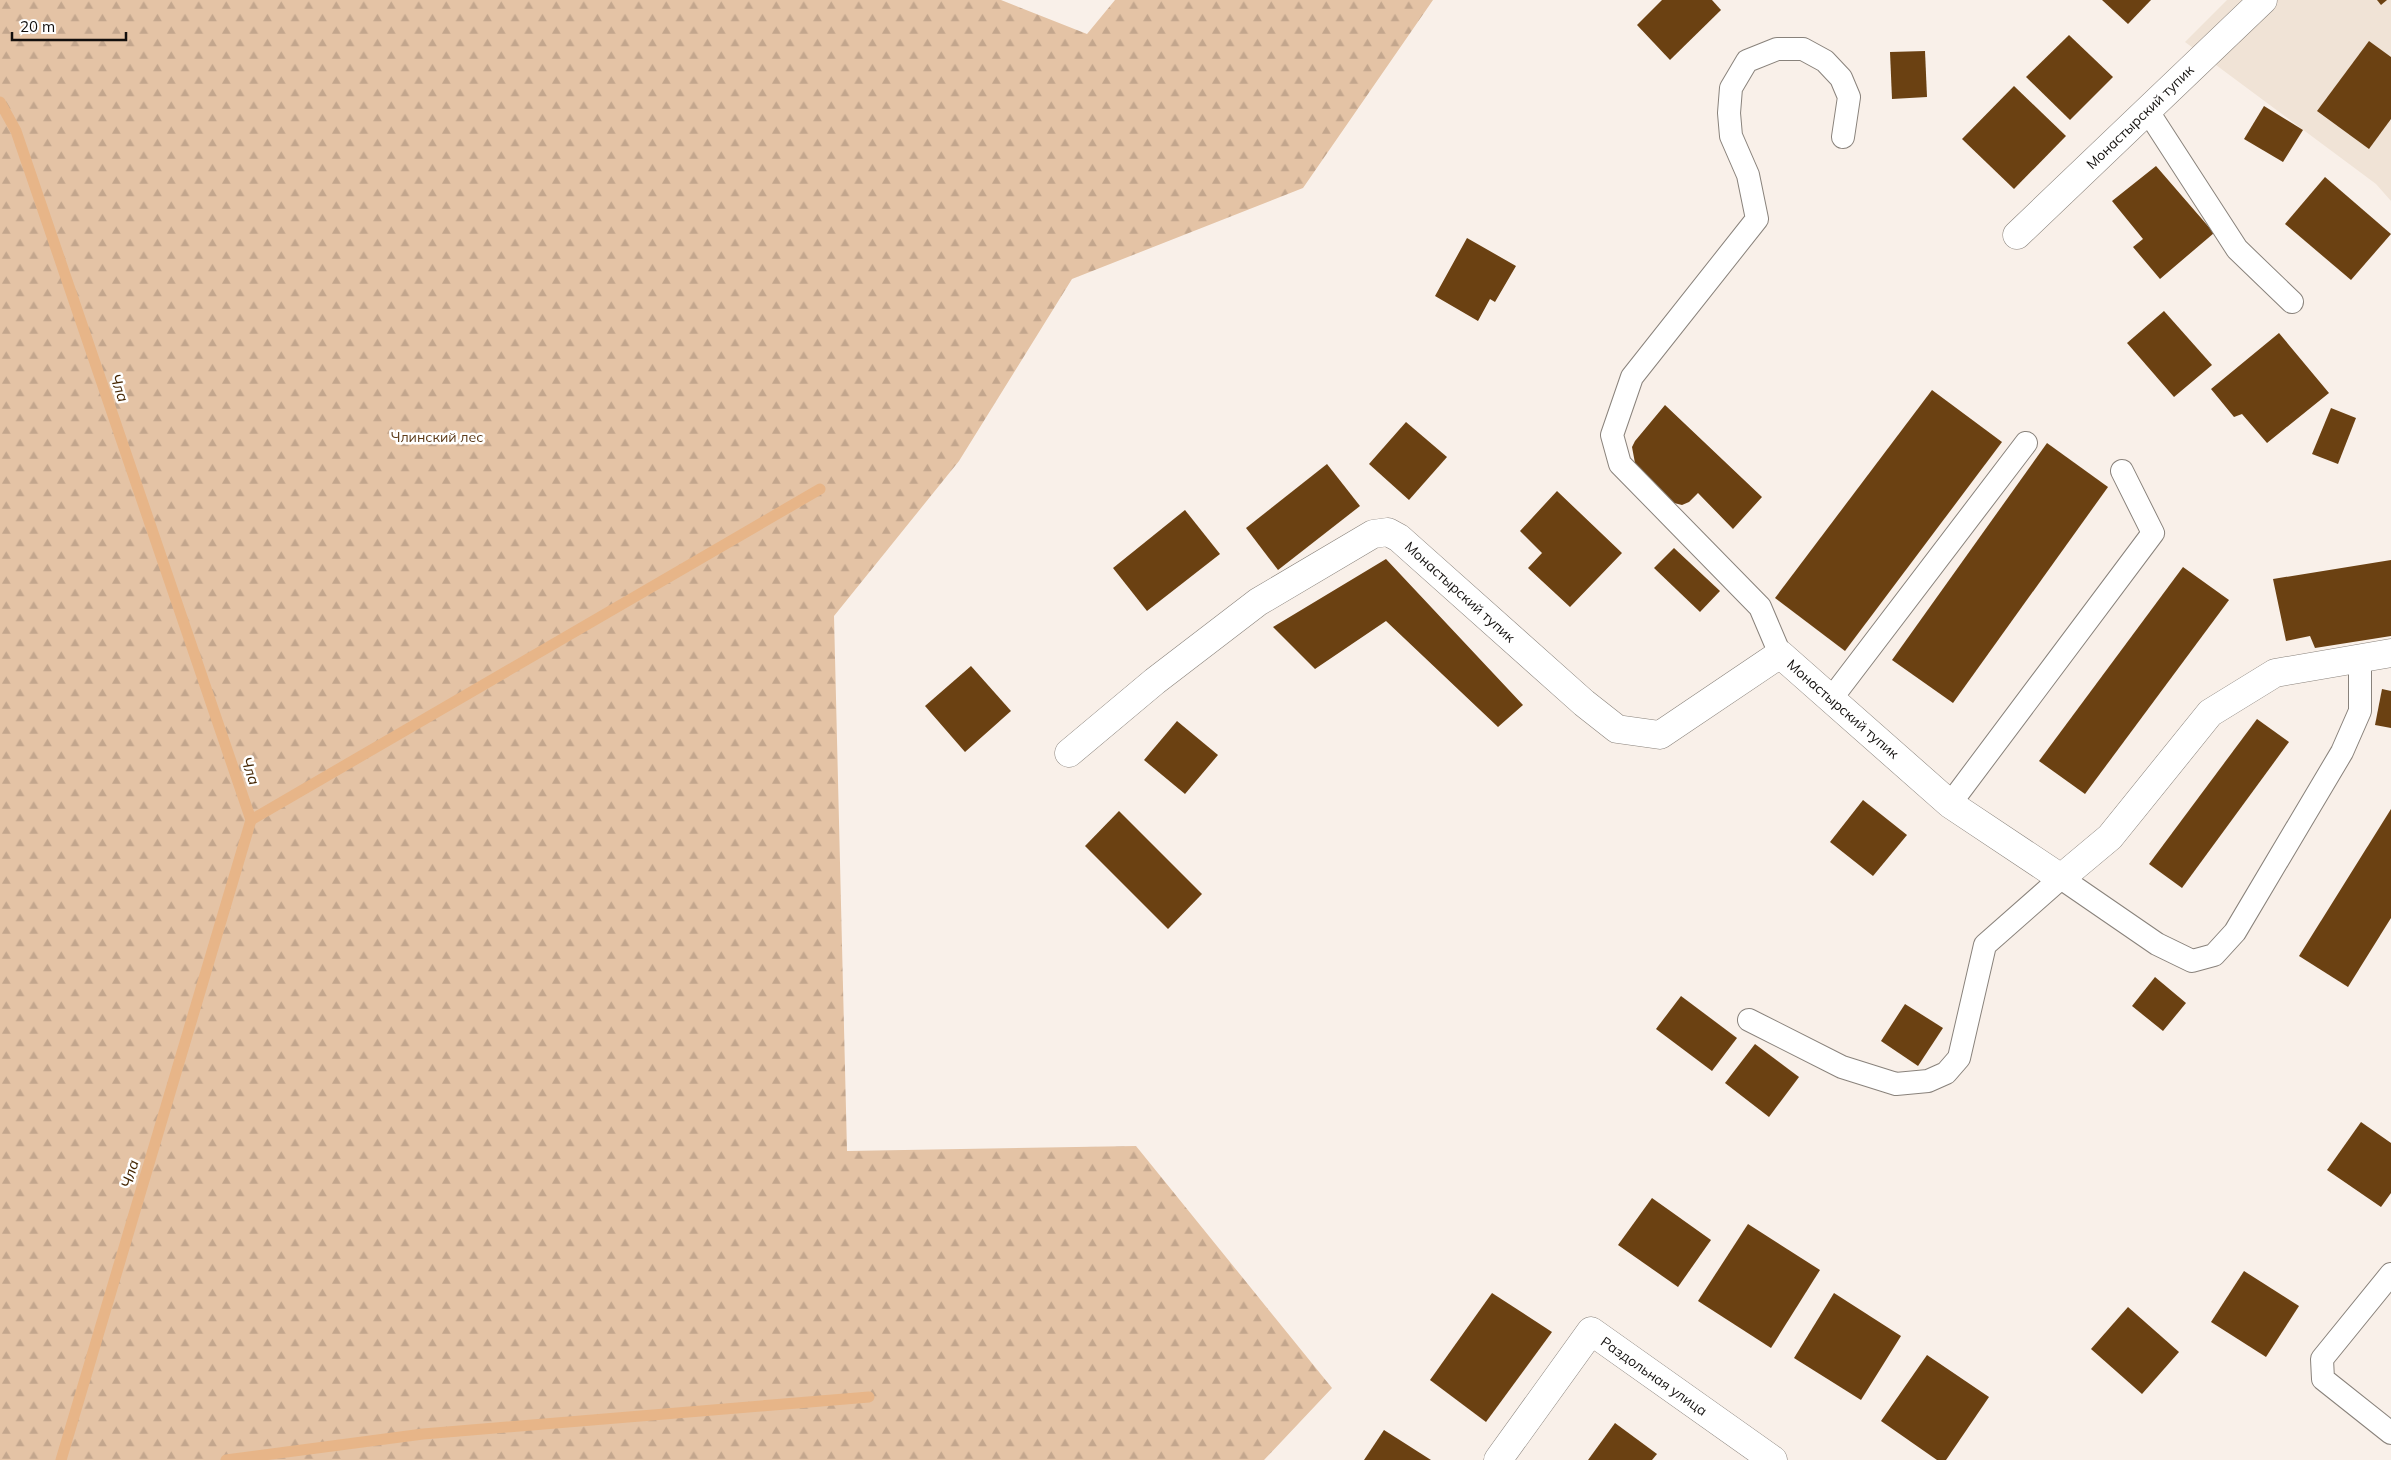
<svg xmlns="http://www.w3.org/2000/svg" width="2391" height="1460" viewBox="0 0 2391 1460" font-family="Mulish,sans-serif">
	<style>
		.built { fill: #f0e3d6 }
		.forest { fill: url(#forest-firs) }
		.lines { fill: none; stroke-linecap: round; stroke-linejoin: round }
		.stream { stroke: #e7b588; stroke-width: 11 }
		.building { fill: #6b4112 }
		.lane-casing { stroke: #89827b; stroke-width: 24 }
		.street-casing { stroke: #89827b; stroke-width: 29 }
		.lane { stroke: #fff; stroke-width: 22 }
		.street { stroke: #fff; stroke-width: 28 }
		.labels { text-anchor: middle; stroke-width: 5; stroke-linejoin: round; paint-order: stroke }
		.street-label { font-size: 14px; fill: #120f0d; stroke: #fff }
		.park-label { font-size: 14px; fill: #5c3a17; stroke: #fff }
		.water-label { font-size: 15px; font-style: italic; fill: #442500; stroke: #fff }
	</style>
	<defs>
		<pattern id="forest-firs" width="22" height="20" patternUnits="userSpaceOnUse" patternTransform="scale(1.25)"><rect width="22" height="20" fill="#e4c3a5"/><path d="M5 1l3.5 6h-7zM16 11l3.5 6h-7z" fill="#c3a68d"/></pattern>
	</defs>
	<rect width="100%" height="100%" fill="#f9f0e9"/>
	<!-- built -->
	<polygon class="built" points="2227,0 2391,0 2391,201 2376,184 2185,42"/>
	<!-- forest -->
	<polygon class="forest" points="0,0 1001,0 1087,34 1115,0 1433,0 1303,188 1072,279 959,461 834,616 847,1151 1136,1146 1332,1388 1264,1460 0,1460"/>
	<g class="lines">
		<!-- stream -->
		<g class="stream">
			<polyline points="0,102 16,131 251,820 61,1460"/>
			<polyline points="251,820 820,489"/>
			<polyline points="226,1460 423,1434 869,1397"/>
		</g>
	</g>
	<!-- building -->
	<g class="building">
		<polygon points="1662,0 1712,0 1721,10 1670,60 1637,25"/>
		<polygon points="2102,0 2151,0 2128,24"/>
		<polygon points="2377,0 2387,0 2381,5"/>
		<polygon points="2069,35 2113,77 2070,120 2026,77"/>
		<polygon points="2369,41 2391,57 2391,119 2369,149 2317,111"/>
		<polygon points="1925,51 1927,97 1892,99 1890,52"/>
		<polygon points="2014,86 2066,136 2014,189 1962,139"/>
		<polygon points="2264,106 2303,130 2283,162 2244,139"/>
		<polygon points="2156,166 2214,233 2160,279 2133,247 2143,239 2112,201"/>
		<polygon points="2325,177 2391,234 2351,280 2285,224"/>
		<polygon points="1467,238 1516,266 1495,302 1490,299 1478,321 1435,296"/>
		<polygon points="2164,311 2212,365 2174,397 2127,343"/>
		<polygon points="2279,333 2329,393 2267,443 2242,414 2234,417 2211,389"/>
		<polygon points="1932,390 2002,442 1845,651 1775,598"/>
		<polygon points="1665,405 1762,497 1733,529 1698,493 1689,502 1682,505 1674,503 1635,463 1632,447 1635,441"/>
		<polygon points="2331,408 2356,418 2338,464 2312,454"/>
		<polygon points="1406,422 1447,457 1409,500 1369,464"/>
		<polygon points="2047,443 2108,487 1953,703 1892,660"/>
		<polygon points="1327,464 1360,506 1278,570 1246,528"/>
		<polygon points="1557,491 1622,553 1570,607 1528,568 1542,553 1520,531"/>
		<polygon points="1185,510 1220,554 1147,611 1113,568"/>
		<polygon points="1674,548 1720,591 1700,612 1654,568"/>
		<polygon points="1386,559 1523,705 1498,727 1386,621 1315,669 1273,627"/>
		<polygon points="2391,560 2391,636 2315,648 2310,636 2286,641 2273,579"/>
		<polygon points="2183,567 2229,600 2085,794 2039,761"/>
		<polygon points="971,666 1011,711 965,752 925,706"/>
		<polygon points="2382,689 2391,691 2391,728 2375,725"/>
		<polygon points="2257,719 2289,742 2182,888 2149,864"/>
		<polygon points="1177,721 1218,755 1185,794 1144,760"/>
		<polygon points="1863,800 1907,835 1873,876 1830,842"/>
		<polygon points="2391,809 2391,918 2348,987 2299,956"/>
		<polygon points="1119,811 1202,894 1168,929 1085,846"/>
		<polygon points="2155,977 2186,1003 2163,1031 2132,1006"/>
		<polygon points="1681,996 1737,1038 1712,1071 1656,1029"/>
		<polygon points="1905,1004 1943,1028 1918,1066 1881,1041"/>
		<polygon points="1755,1044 1799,1077 1769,1117 1725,1083"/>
		<polygon points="2361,1122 2391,1143 2391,1193 2381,1207 2327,1170"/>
		<polygon points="1652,1198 1711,1240 1678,1287 1618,1245"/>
		<polygon points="1748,1224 1820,1270 1771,1348 1698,1301"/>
		<polygon points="2244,1271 2299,1306 2266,1357 2211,1322"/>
		<polygon points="1492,1293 1552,1332 1486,1422 1430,1380"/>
		<polygon points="1834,1293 1901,1336 1861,1400 1794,1358"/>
		<polygon points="2128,1307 2179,1352 2142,1394 2091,1349"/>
		<polygon points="1927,1355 1989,1397 1946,1460 1937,1460 1881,1421"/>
		<polygon points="1615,1423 1657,1454 1652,1460 1588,1460"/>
		<polygon points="1384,1430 1431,1460 1364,1460"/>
	</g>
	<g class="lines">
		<!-- lane casing -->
		<g class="lane-casing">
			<g id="lane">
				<polyline points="2147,110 2237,249 2292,302"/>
				<polyline points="1780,654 1760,607 1620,464 1612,435 1632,377 1757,219 1748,175 1731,136 1729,113 1731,88 1747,61 1777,49 1803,49 1825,61 1841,78 1849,97 1843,137"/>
				<polyline points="1831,699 2026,443"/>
				<polyline points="1950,804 2153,533 2122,471"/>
				<polyline points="1749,1020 1842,1067 1896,1084 1928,1081 1946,1073 1959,1058 1985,945 2061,878 2157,944 2192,961 2214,955 2235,932 2342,752 2360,711 2360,658"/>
				<polyline points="2391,1274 2322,1359 2323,1379 2391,1433"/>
			</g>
		</g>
		<!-- street casing -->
		<g class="street-casing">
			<g id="street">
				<polyline points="2017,235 2263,0"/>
				<polyline points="1069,753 1155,681 1258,602 1373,534 1388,532 1399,538 1584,703 1617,729 1660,735 1780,654 1950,804 2061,878 2110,837 2210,713 2275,673 2391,653"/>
				<polyline points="1498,1460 1591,1331 1773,1460"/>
			</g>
		</g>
		<!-- lane -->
		<use href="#lane" class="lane"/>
		<!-- street -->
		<use href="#street" class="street"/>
	</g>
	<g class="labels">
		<!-- street labels -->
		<g class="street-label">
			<text transform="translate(2140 117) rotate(-44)" y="5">Монастырский тупик</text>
			<text transform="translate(1460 592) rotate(42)" y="5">Монастырский тупик</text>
			<text transform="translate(1843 709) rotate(41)" y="5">Монастырский тупик</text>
			<text transform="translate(1654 1376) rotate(35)" y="5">Раздольная улица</text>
		</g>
		<!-- park labels -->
		<g class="park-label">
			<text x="437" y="442">Члинский лес</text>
		</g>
		<!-- water labels -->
		<g class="water-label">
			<text transform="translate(119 388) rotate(71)" y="5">Чла</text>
			<text transform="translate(250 771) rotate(71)" y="5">Чла</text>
			<text transform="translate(130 1174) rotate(-74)" y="5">Чла</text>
		</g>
	</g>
	<!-- scale -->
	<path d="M12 32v8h114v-8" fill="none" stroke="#120f0d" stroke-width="2.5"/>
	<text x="20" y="32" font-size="15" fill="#120f0d" stroke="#ffffff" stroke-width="4" paint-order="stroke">20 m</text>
</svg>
